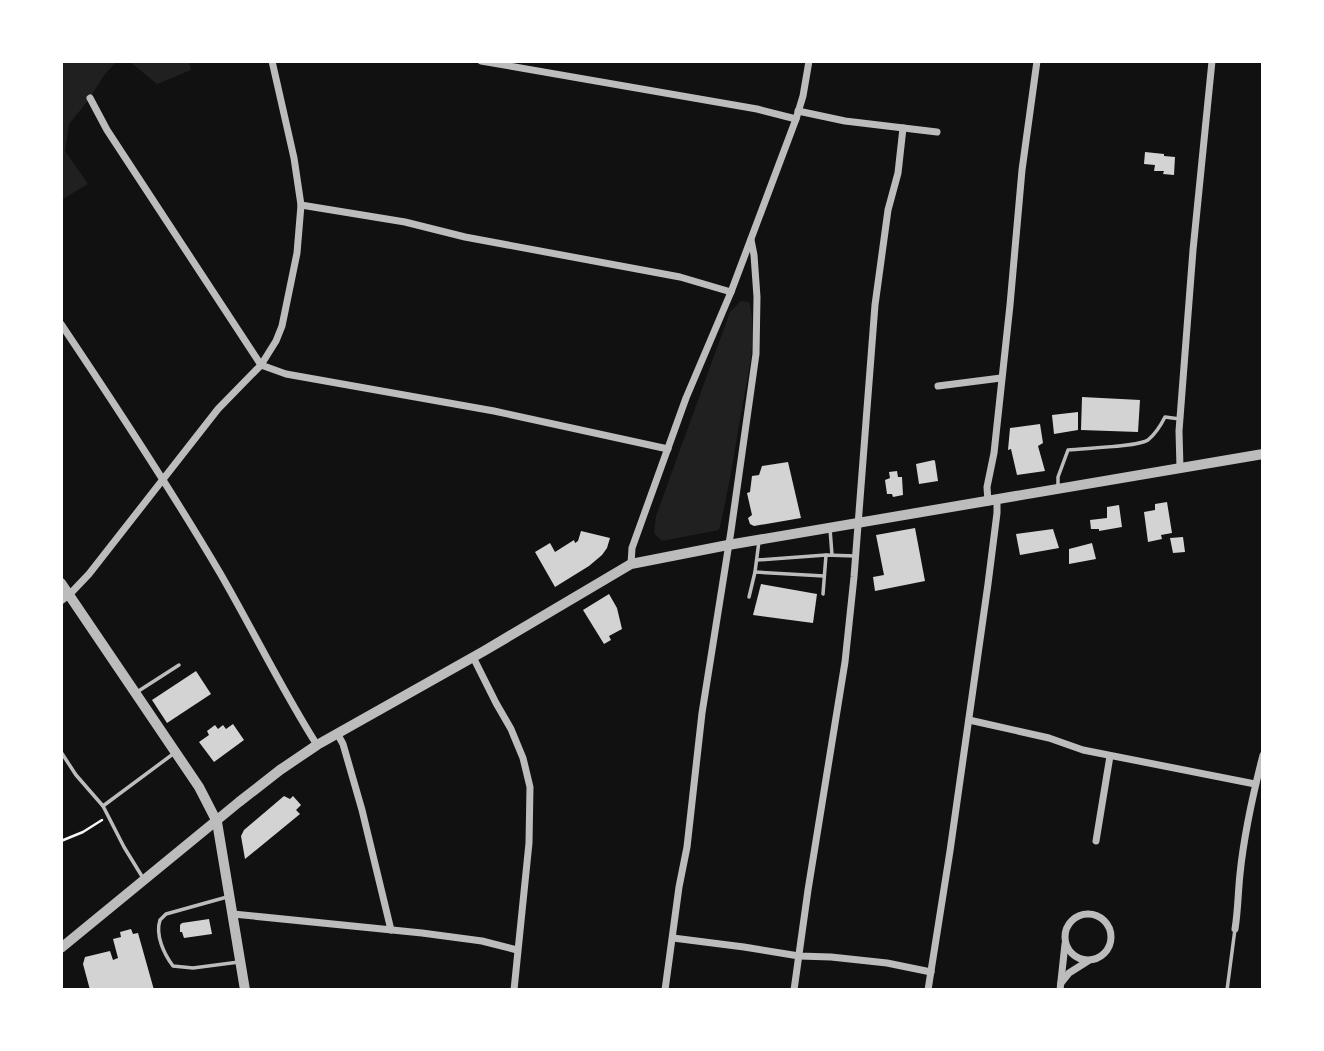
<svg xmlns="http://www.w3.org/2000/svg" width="1324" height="1051" viewBox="0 0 1324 1051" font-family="'Source Sans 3',sans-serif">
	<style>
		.green { fill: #202020 }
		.building { fill: #d3d3d3 }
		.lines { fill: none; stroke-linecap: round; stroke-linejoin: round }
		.path { stroke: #f5f5f5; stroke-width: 2.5 }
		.service { stroke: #bcbcbc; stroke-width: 3.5 }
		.minor { stroke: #bcbcbc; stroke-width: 7 }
		.tertiary { stroke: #bcbcbc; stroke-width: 10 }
	</style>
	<rect width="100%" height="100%" fill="#111"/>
	<!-- green -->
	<g class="green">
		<polygon points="61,61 117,61 104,75 90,98 69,124 65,151 88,184 61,200"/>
		<polygon points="129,61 189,61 191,70 157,84"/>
		<path d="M741,301L749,302C759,337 746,383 740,419C734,456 728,493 719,530L662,541L654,533L656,516L730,312Z"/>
	</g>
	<!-- building -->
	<g class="building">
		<polygon points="1145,152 1164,154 1164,156 1175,157 1174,175 1163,174 1164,171 1154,171 1155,165 1144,164"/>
		<polygon points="1082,397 1140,400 1138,432 1081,430"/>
		<polygon points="1078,412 1078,430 1054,434 1052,415"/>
		<polygon points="1040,424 1043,443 1038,446 1045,471 1017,475 1011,449 1008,450 1010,428"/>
		<polygon points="934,460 935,461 938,481 919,484 916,464"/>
		<polygon points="788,462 801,518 754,526 750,524 748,518 752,515 747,493 750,492 752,476 759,475 762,466"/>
		<polygon points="897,471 898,477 902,477 903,495 893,497 892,494 887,494 885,480 890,478 889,472"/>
		<polygon points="1167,502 1172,533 1161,535 1162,539 1148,542 1144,512 1155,510 1155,504"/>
		<polygon points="1119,505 1122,527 1099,531 1099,529 1091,529 1090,520 1107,518 1107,507"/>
		<polygon points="915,528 925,581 875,591 873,577 884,575 876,535"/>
		<polygon points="1053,529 1059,548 1020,555 1016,534"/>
		<polygon points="581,531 610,538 607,548 602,555 589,566 555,587 535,552 550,543 555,552 574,540 575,543 578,541"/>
		<polygon points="1183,537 1185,552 1173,553 1170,538"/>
		<polygon points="1092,543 1096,559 1069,564 1069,549"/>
		<polygon points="761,584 817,594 813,623 753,615"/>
		<polygon points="609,594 617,608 622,629 609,636 611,640 604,644 583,610"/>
		<polygon points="196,671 211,694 167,723 152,700"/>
		<polygon points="233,724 244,740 214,762 199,742 209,735 207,731 215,725 218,729 223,725 226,729"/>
		<polygon points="284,796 290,799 293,796 301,805 296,810 300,814 245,859 241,836 244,830"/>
		<polygon points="209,919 212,934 184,938 182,932 180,932 180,925 182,923"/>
		<polygon points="131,929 133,934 138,933 154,990 90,990 83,964 85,957 110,951 113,960 118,958 113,939 121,937 120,932"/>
	</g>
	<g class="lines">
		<!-- path -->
		<polyline class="path" points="61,841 83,832 102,820"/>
		<!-- service -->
		<g class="service">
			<path d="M1058,487V477L1068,450C1085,448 1137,447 1148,440C1154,435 1161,425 1165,417L1180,419"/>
			<polyline points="830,529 832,555"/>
			<polyline points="757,560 826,555 855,556"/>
			<polyline points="755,572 824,576"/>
			<polyline points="823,594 826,555"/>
			<polyline points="749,597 755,572 759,541"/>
			<polyline points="137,692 179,665"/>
			<polyline points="61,752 76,775 103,806 173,754"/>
			<polyline points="103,806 124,847 143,878"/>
			<path d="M227,897L166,914L160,920C155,935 164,954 173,966L193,968L239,962"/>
			<polyline points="1227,990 1235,929"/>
		</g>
		<!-- minor -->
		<g class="minor">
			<polyline points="481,61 757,109 796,119"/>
			<polyline points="90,98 107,130 261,365 276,341 282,326 297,253 301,205 294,158 272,61"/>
			<polyline points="798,111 845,121 937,132"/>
			<polyline points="301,205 405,222 465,237 680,277 731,292"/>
			<path d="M61,324C116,406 170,488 220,573C253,630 282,690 317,745"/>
			<polyline points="938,386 1001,378"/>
			<polyline points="1180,468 1179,431 1193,250 1212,61"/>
			<polyline points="988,502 987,487 994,453 1010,305 1022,170 1037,61"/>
			<polyline points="631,564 632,548 686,398 731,292 796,119 803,96 809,61"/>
			<polyline points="61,601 69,595 89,574 218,409 261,365 286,374 494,411 668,449"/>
			<polyline points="473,657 496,703 511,729 523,758 530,787 529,843 514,990"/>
			<polyline points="969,720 1049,738 1083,750 1255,784"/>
			<polyline points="337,733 343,744 362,810 391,930"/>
			<polyline points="1096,841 1110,756"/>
			<polyline points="233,914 422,933 482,941 517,950"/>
			<circle cx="1088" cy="937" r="23"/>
			<path d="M1235,929C1238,911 1238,892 1240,874C1244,834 1253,794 1263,755"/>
			<polyline points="673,938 744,947 799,956 831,957 887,963 931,972"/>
			<polyline points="1061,983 1069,973 1088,961"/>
			<polyline points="665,990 679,887 687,847 702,713 731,531 756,354 757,297 754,255 751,240"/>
			<polyline points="794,990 808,890 845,662 854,577 875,305 888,210 898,173 903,128"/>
			<polyline points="928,990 950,851 988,584 997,513 997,500"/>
			<polyline points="1060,990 1065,944"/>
		</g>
		<!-- tertiary -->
		<g class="tertiary">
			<polyline points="61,583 199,787 217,822 245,990"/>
			<polyline points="61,948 239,802 280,770 317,745 484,651 631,564 728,545 1263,454"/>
		</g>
	</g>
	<!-- border -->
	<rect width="1324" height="1051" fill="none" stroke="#ffffff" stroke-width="126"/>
</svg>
